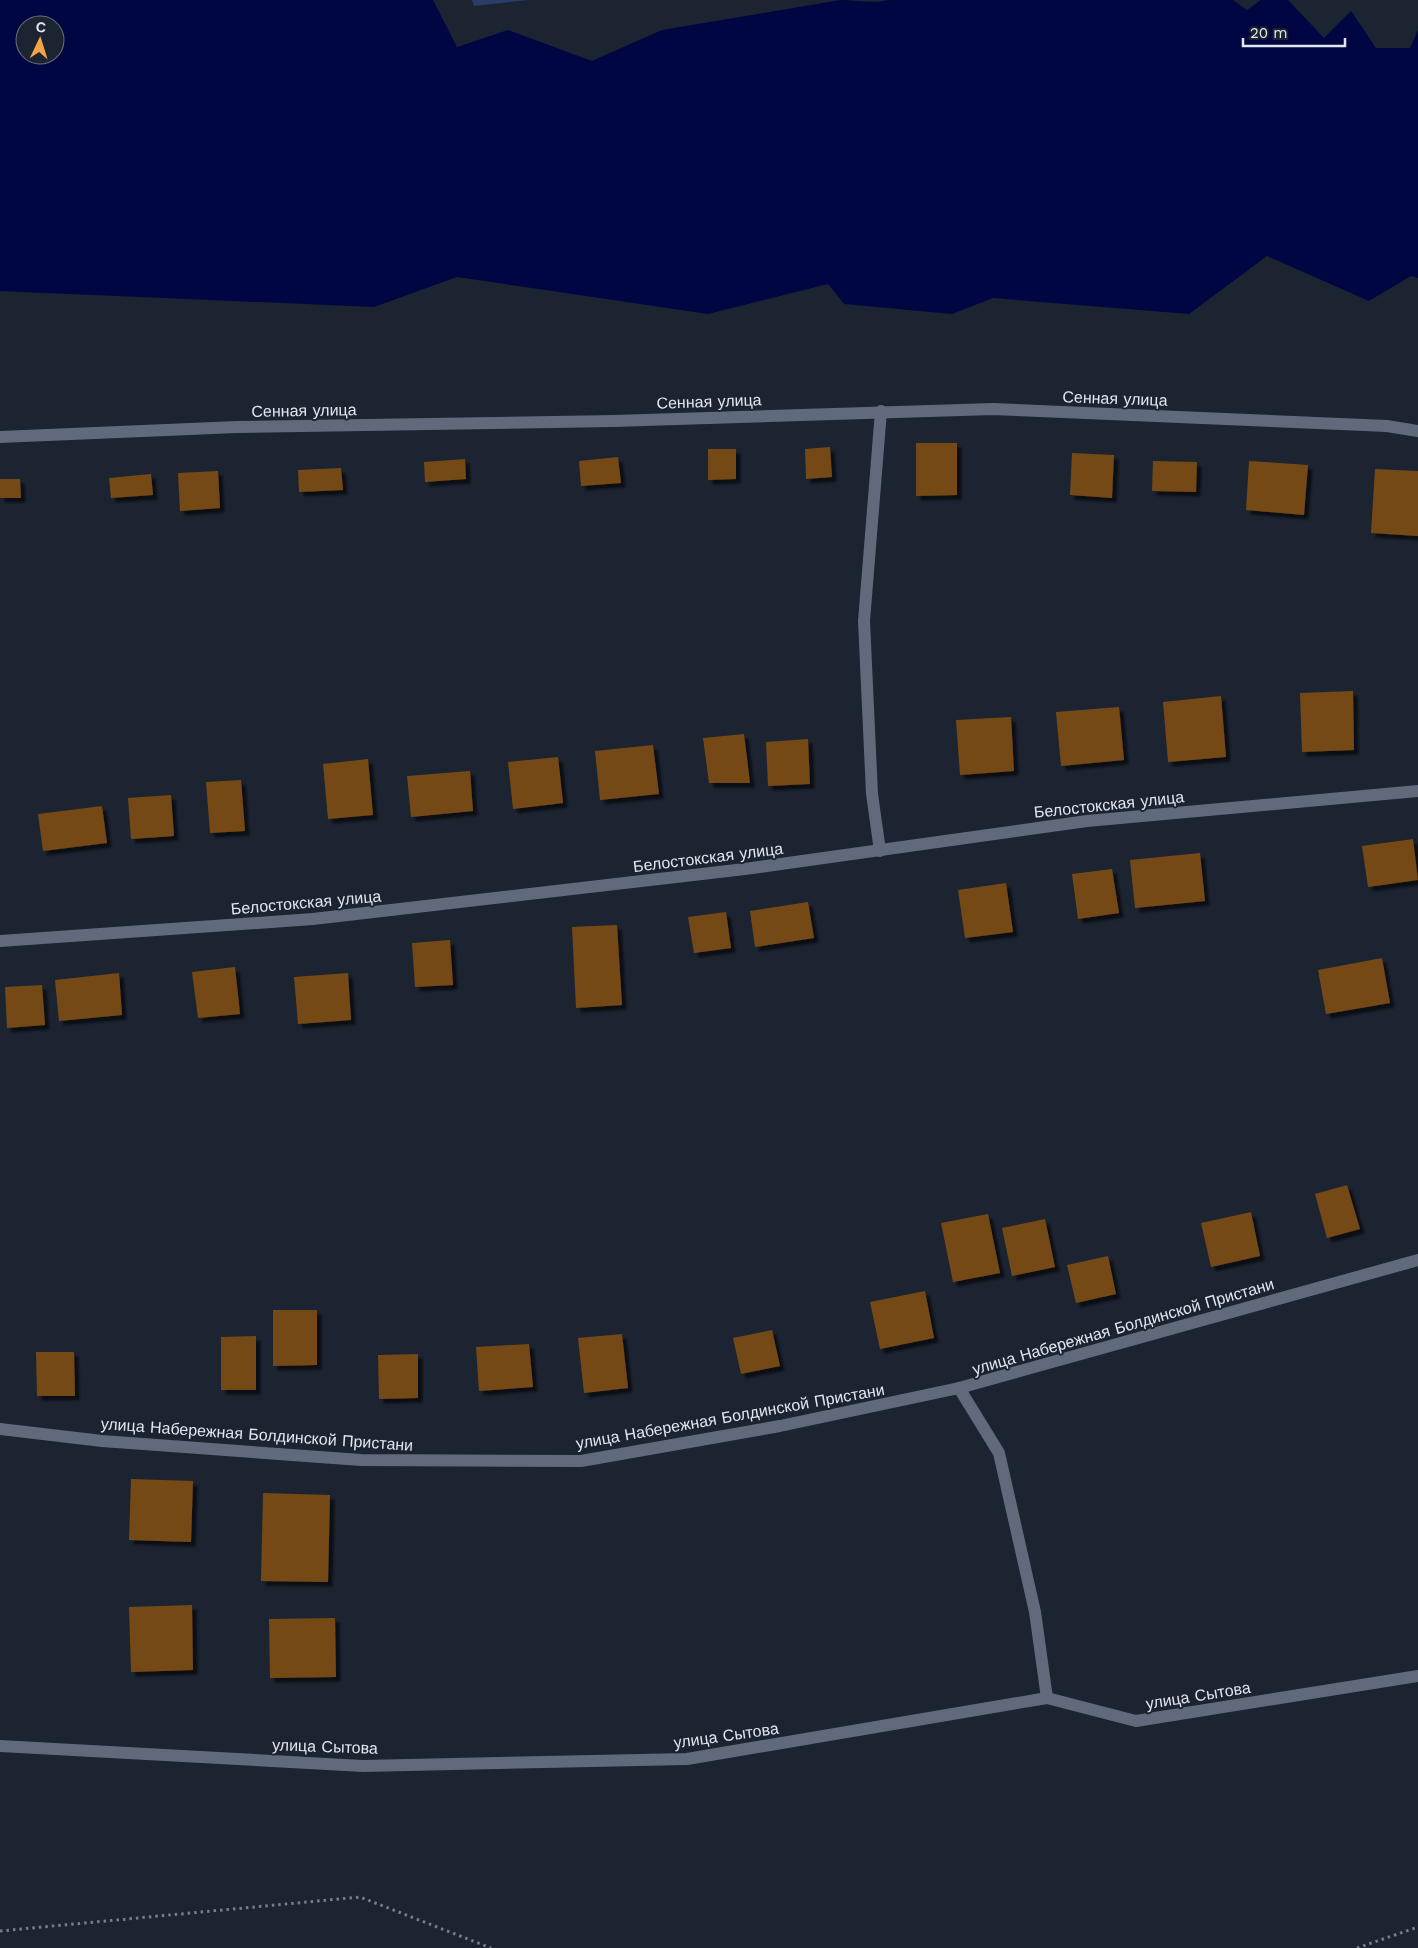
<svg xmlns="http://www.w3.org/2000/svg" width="1418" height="1948" viewBox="0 0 1418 1948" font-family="'Work Sans',sans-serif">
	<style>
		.green { fill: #2a3d67 }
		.water { fill: #000642; fill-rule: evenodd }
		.building { fill: #744a14; filter: url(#shadow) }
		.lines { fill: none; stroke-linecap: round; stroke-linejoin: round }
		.path { stroke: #777d89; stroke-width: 3; stroke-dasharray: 2.5 4; stroke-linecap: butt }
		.minor { stroke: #616a7b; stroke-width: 12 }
		.labels { text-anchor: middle; stroke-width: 4; stroke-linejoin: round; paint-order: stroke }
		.street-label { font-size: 16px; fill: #e1e6f0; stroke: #1c2331 }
	</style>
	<defs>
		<filter id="shadow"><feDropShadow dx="4.5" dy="4.5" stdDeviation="1" flood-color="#0009"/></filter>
	</defs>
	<rect width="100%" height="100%" fill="#1c2331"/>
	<!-- green -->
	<polygon class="green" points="472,0 528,0 474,6"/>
	<!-- water -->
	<path class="water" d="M0,0H433L457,47L508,30L592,61L662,30L841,0C856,0 873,4 888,0H1233L1247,10L1261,0H1288L1324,38L1351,11L1376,48H1410L1418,30V278L1411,276L1369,301L1267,256L1189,314L993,298L952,314L844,304L828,284L708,314L457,277L374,307L0,291ZM25,25H55V55H25Z"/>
	<!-- building -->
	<g class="building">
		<polygon points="916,443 957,443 957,495 916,496"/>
		<polygon points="830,447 832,477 806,479 805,449"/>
		<polygon points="708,449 736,449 736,479 708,480"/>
		<polygon points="1072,453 1114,455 1112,498 1070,495"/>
		<polygon points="618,457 621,483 581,486 579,461"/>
		<polygon points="465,459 466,479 425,482 424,462"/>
		<polygon points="1153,461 1197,462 1196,492 1152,491"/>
		<polygon points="1249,461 1308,465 1304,515 1246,510"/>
		<polygon points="341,468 343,490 299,492 298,470"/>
		<polygon points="1375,469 1418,471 1418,536 1371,533"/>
		<polygon points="218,471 220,508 180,511 178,473"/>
		<polygon points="151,474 153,495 111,498 109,478"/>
		<polygon points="0,479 20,479 21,498 0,498"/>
		<polygon points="1353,691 1354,750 1302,752 1300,693"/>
		<polygon points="1221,696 1226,757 1168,762 1163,702"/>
		<polygon points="1119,707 1124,760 1061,766 1056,712"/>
		<polygon points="1011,717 1014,771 960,775 956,720"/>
		<polygon points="744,734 750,783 709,783 703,738"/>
		<polygon points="808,739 810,784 768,786 766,742"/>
		<polygon points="653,745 659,794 600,800 595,751"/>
		<polygon points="558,757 563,803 513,809 508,762"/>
		<polygon points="368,759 373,815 328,819 323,764"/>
		<polygon points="470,771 473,811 411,817 407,776"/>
		<polygon points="241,780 245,831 210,833 206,782"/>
		<polygon points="171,795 174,836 131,839 128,798"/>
		<polygon points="102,806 107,843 43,851 38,814"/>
		<polygon points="1413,839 1418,880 1368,887 1362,846"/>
		<polygon points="1200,853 1205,901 1135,908 1130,860"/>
		<polygon points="1112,869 1119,913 1078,919 1072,874"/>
		<polygon points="1006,883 1013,932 965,938 958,890"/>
		<polygon points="808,902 814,938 755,947 750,911"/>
		<polygon points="726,912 731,948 694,953 688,917"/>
		<polygon points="617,925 622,1005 576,1008 572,927"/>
		<polygon points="450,940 453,985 415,987 412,943"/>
		<polygon points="1382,958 1390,1003 1326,1014 1318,970"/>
		<polygon points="235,967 240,1014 198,1018 192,972"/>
		<polygon points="119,973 122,1015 59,1021 55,980"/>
		<polygon points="348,973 351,1020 298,1024 294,977"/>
		<polygon points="42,985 45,1025 7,1028 5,987"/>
		<polygon points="1347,1185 1360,1229 1327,1238 1315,1194"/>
		<polygon points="1251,1212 1260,1256 1211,1267 1201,1223"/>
		<polygon points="988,1214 1000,1273 953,1282 941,1223"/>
		<polygon points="1045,1219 1055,1267 1012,1276 1002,1228"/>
		<polygon points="1108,1256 1116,1294 1076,1303 1067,1265"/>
		<polygon points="925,1291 934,1338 880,1349 870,1302"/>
		<polygon points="273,1310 317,1310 317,1365 273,1366"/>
		<polygon points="772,1330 780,1366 741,1374 733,1338"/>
		<polygon points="622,1334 628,1388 584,1393 578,1338"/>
		<polygon points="256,1336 256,1390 221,1390 221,1337"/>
		<polygon points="529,1344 533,1387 479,1391 476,1347"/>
		<polygon points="36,1352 74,1352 75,1396 37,1396"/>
		<polygon points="418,1354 418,1398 379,1399 378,1355"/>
		<polygon points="131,1479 193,1481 191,1542 129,1540"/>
		<polygon points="263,1493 330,1495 328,1582 261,1581"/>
		<polygon points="192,1605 193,1670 131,1672 129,1607"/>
		<polygon points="335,1618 336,1677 270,1678 269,1619"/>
	</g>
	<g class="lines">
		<!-- path -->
		<g class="path">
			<polyline points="0,1931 360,1897 491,1948"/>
			<polyline points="1357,1948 1418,1927"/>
		</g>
		<!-- minor -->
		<g class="minor">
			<polyline points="0,437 237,427 614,421 993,409 1387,426 1418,431"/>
			<polyline points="880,851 872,794 864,621 881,411"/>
			<polyline points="0,941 313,919 745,869 1087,821 1418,791"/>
			<polyline points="959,1388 999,1453 1035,1612 1047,1698"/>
			<polyline points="0,1429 102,1441 361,1460 581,1461 780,1426 959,1388 1418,1260"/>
			<polyline points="0,1746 363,1766 687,1759 1047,1698 1136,1721 1418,1676"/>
		</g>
	</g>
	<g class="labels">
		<!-- street labels -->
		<g class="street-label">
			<text transform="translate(1115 398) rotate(2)" y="6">Сенная улица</text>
			<text transform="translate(709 401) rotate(-2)" y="6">Сенная улица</text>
			<text transform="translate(304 410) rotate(-1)" y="6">Сенная улица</text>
			<text transform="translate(1109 804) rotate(-6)" y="6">Белостокская улица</text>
			<text transform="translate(708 857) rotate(-7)" y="6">Белостокская улица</text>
			<text transform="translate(306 902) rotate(-5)" y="6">Белостокская улица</text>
			<text transform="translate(1123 1326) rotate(-16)" y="6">улица Набережная Болдинской Пристани</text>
			<text transform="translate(730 1416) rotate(-10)" y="6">улица Набережная Болдинской Пристани</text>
			<text transform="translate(257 1434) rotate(4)" y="6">улица Набережная Болдинской Пристани</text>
			<text transform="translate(1198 1695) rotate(-9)" y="6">улица Сытова</text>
			<text transform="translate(726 1735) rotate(-8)" y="6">улица Сытова</text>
			<text transform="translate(325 1746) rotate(2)" y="6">улица Сытова</text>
		</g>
	</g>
	<!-- north arrow -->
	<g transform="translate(40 40) rotate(4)"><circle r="24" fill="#1c2331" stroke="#6b717d"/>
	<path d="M0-4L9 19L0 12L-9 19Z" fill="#f4a444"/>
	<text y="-8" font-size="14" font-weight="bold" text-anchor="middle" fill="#e1e6f0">С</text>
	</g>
	<!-- scale -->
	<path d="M1243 38v8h102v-8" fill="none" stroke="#e1e6f0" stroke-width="2.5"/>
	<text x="1250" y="38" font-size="15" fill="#e1e6f0" stroke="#1c2331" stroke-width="4" paint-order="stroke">20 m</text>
</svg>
